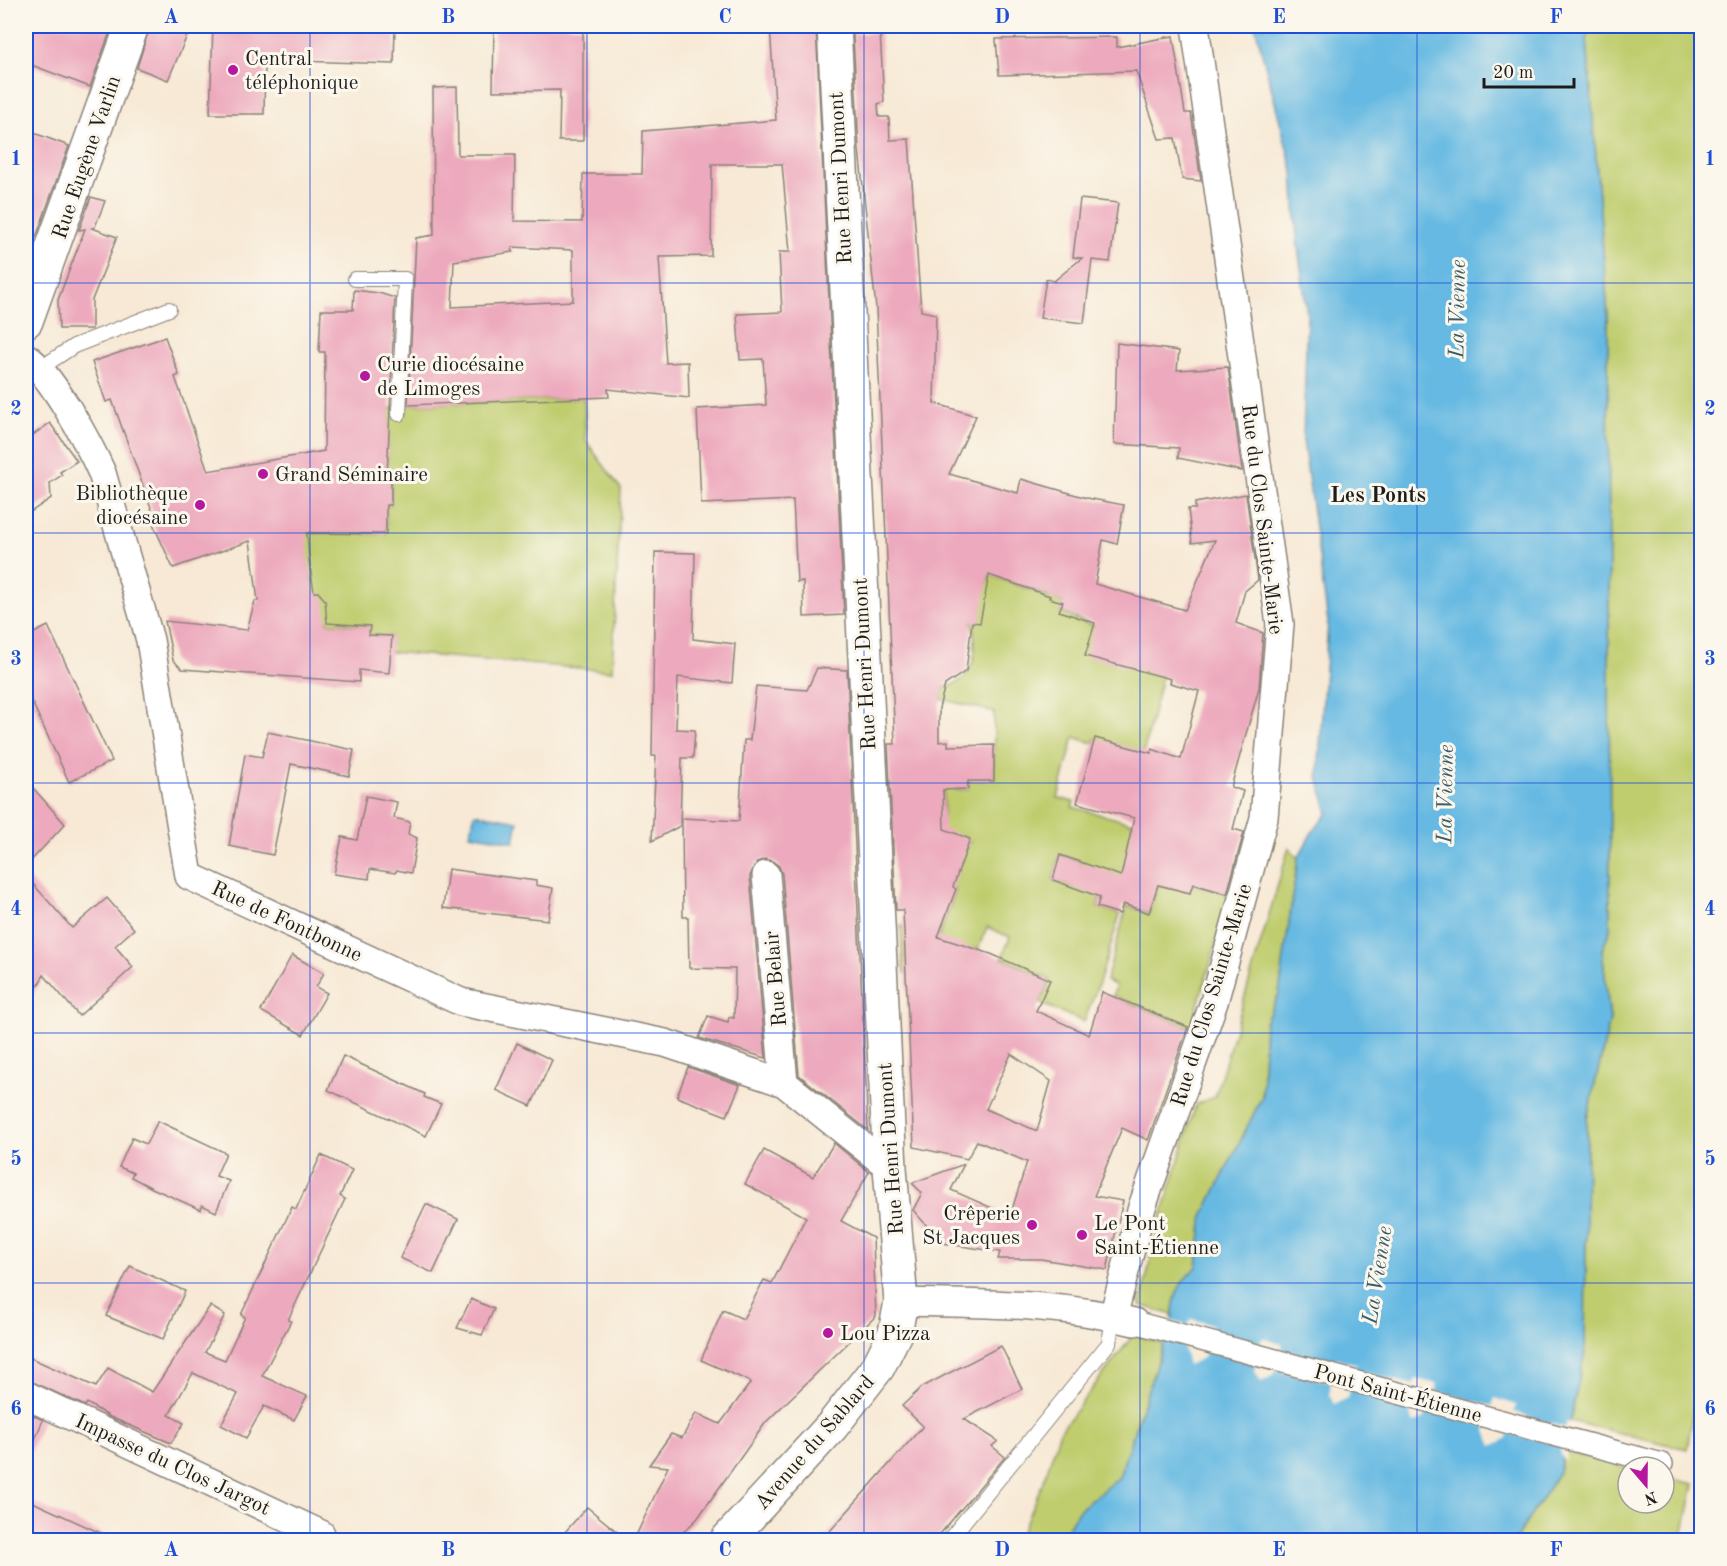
<svg xmlns="http://www.w3.org/2000/svg" width="1727" height="1566" viewBox="0 0 1727 1566" font-family="'Old Standard TT',serif">
	<style>
		.green { fill: #c0cd6e; stroke: #6e7445; stroke-width: 1.5; fill-rule: evenodd }
		.water { fill: #66b9e2; stroke: #416a7f; stroke-width: 1.5 }
		.pier { fill: #f7e9d5 }
		.building { fill: #edaabe; fill-rule: evenodd }
		.lines { fill: none; stroke-linecap: round; stroke-linejoin: round }
		.service-casing { stroke: #8a8278; stroke-width: 16 }
		.pedestrian-casing { stroke: #8a8278; stroke-width: 24 }
		.minor-casing { stroke: #8a8278; stroke-width: 30 }
		.tertiary-casing { stroke: #8a8278; stroke-width: 36 }
		.service { stroke: #fff; stroke-width: 14 }
		.pedestrian { stroke: #fff; stroke-width: 21 }
		.minor { stroke: #fff; stroke-width: 27 }
		.tertiary { stroke: #fff; stroke-width: 33 }
		.grid { fill: none; stroke: #1d4ed8; stroke-width: 1.5; stroke-opacity: 0.55 }
		.poi-dot { fill: #b5179e; stroke: #fbf7ec; stroke-width: 2 }
		.labels { text-anchor: middle; stroke-width: 6; stroke-linejoin: round; paint-order: stroke }
		.poi-label { font-size: 21px; fill: #1c1c1c; stroke: #fbf7ec; text-anchor: start }
		.street-label { font-size: 21px; fill: #1c1c1c; stroke: #fbf7ec }
		.water-label { font-size: 22px; font-style: italic; fill: #3a5b6b; stroke: #fbf7ec }
		.neighbourhood-label { font-size: 22px; font-weight: bold; fill: #1c1c1c; stroke: #fbf7ec }
		.neatline { fill: none; stroke: #1d4ed8; stroke-width: 2 }
		.grid-label { font-size: 20px; text-anchor: middle; font-weight: bold; fill: #1d4ed8 }
	</style>
	<rect width="100%" height="100%" fill="#fbf7ec"/>
	<filter id="ink" filterUnits="userSpaceOnUse"><feTurbulence type="fractalNoise" baseFrequency=".0167" numOctaves="2"/><feDisplacementMap in="SourceGraphic" scale="12" xChannelSelector="R" yChannelSelector="G"/><feConvolveMatrix kernelMatrix="1 2 1 2 8 2 1 2 1" color-interpolation-filters="sRGB"/></filter>
	<filter id="wash" filterUnits="userSpaceOnUse"><feTurbulence type="fractalNoise" baseFrequency=".008" numOctaves="4" result="noise"/><feDisplacementMap in="SourceGraphic" scale="24" xChannelSelector="R" yChannelSelector="G"/><feGaussianBlur stdDeviation="1.35" result="paint"/><feColorMatrix in="noise" values="0 0 0 0 0 0 0 0 0 0 0 0 0 0 0 0 0 1.4 0 .05"/><feComposite in="paint" operator="in"/></filter>
	<g filter="url(#wash)">
		<rect width="100%" height="100%" fill="#f7e9d5"/>
		<!-- green -->
		<g class="green">
			<polygon points="1586,26 1701,26 1701,1367 1687,1449 1570,1421 1585,1352 1587,1118 1610,1020 1602,949 1610,931 1608,316"/>
			<polygon points="584,398 586,441 621,489 612,671 390,652 391,636 369,635 369,626 329,623 318,612 309,593 312,581 300,533 386,534 386,505 391,505 391,479 387,477 389,409 406,405"/>
			<path d="M990,575L1063,602L1060,612L1094,626L1162,676L1142,759L1095,738L1093,743L1074,737L1058,798L1074,802L1072,807L1133,823L1125,891L1102,889L1097,907L1120,914L1101,977L1084,1022L1040,1003L1050,980L1002,958L1010,937L987,927L978,949L972,948L963,969L991,1001L905,973L903,967L901,926L939,937L956,889L940,882L952,846L966,851L970,840L940,836L944,811L943,781L956,790L968,789V781L994,780V712L941,699L944,688C982,678 978,641 969,609L985,588ZM1060,855L1081,862L1074,887L1053,880Z"/>
			<path d="M1289,847L1298,858L1279,994L1265,1023L1262,1097L1203,1216L1197,1267C1182,1279 1173,1295 1173,1315L1140,1305L1160,1221L1196,1104L1215,1097Z"/>
			<polygon points="1193,884 1231,895 1191,1028 1113,996 1116,985 1106,981 1127,906 1149,913 1158,885 1174,889"/>
			<polygon points="1134,1334 1163,1344 1119,1477 1078,1511 1061,1540 1018,1540 1045,1477 1060,1431"/>
			<polygon points="1564,1452 1628,1468 1628,1503 1664,1503 1664,1477 1694,1484 1682,1540 1515,1540 1559,1472"/>
		</g>
		<!-- water -->
		<g class="water">
			<path d="M1255,26H1586L1608,316L1610,931L1602,949L1610,1020L1587,1118L1585,1352L1559,1472L1515,1540H1061L1078,1511L1119,1477L1173,1315C1173,1295 1182,1279 1197,1267L1203,1216L1262,1097L1265,1023L1279,994L1298,858L1311,834L1328,813L1318,777L1328,622L1303,440L1307,314L1297,239L1293,171Z"/>
			<polygon points="475,813 518,821 514,842 470,834"/>
		</g>
		<!-- pier -->
		<polygon class="pier" points="1191,1319 1213,1325 1211,1331 1260,1344 1262,1338 1282,1344 1282,1350 1333,1363 1336,1358 1356,1364 1355,1370 1413,1385 1416,1379 1438,1384 1436,1391 1492,1406 1495,1398 1516,1405 1514,1412 1565,1428 1567,1422 1573,1423 1565,1462 1560,1454 1561,1445 1510,1433 1506,1439 1492,1446 1486,1431 1488,1427 1430,1410 1422,1420 1414,1423 1409,1410 1411,1405 1351,1388 1347,1398 1334,1404 1329,1395 1331,1382 1276,1370 1274,1375 1261,1382 1255,1371 1256,1363 1206,1351 1203,1358 1188,1365 1183,1344 1161,1339 1168,1320 1188,1326"/>
		<g id="blocks">
			<!-- building -->
			<g class="building">
				<polygon points="26,26 112,26 90,87 26,63"/>
				<polygon points="150,26 174,26 189,31 168,80 137,68"/>
				<polygon points="213,26 395,26 394,64 265,60 264,114 210,114"/>
				<polygon points="494,26 583,26 583,141 559,141 560,90 493,91"/>
				<path d="M770,26H816L844,615L804,617L803,581L797,582L793,500L701,504L697,409L766,405L763,359L740,360L737,314L782,312L779,252H790L782,164H712L711,256L659,257L666,363L688,362L689,398L608,389L609,397L408,405L416,238L434,235L433,88L457,87L458,155H515L514,221L582,222L583,174H642L643,131L776,120ZM512,247L573,250V301L452,307L454,261L513,252Z"/>
				<path d="M880,32L884,102L878,104L879,117H889L890,140L909,139L921,311L936,314L934,403L976,416L949,474L1018,493L1021,479L1087,498L1124,505L1117,544L1103,540L1095,584L1185,610L1215,540L1192,543L1188,509H1195V503L1246,494L1258,580L1245,591L1236,623L1263,633L1259,688L1231,787L1243,791L1233,829L1244,832L1227,894L1193,884L1190,893L1158,885L1149,913L1123,904L1120,914L1097,907L1100,897L1053,880L1060,855L1121,876L1134,818L1077,803L1095,738L1151,753L1152,749L1181,759L1199,691L1170,683L1171,679L1085,656L1095,623L1059,611L1063,602L1049,598L1050,596L989,575L980,623L972,622L966,671L945,685L939,708V742L948,741V746L994,745V781H968V789L943,790L944,829L970,839L953,887L956,889L938,937L991,954L1050,980L1036,1011L1089,1035L1102,992L1188,1027L1148,1140L1122,1128L1094,1196L1123,1201L1107,1270L1041,1259H998L1000,1252L942,1243L913,1210L922,1193L912,1183L964,1164L951,1190L1010,1216L1027,1162L977,1141L967,1159L914,1147L903,910H896L888,744H895L876,308L859,149L853,34ZM1011,1054L1051,1081L1037,1131L986,1109Z"/>
				<polygon points="1173,36 1185,113 1191,113 1201,181 1182,179 1175,138 1159,139 1136,71 999,75 996,39 1117,37 1117,47"/>
				<polygon points="26,130 69,146 36,237 26,239"/>
				<polygon points="91,197 105,201 95,227 92,228 117,237 92,300 92,329 59,329 58,300 85,229 79,230"/>
				<polygon points="1080,199 1118,203 1110,262 1092,260 1084,323 1040,318 1046,279 1054,281 1082,258 1073,257"/>
				<polygon points="354,290 379,293 395,298 387,477 391,478 391,505 386,505 386,534 307,533 309,560 314,592 318,592 325,600 327,623 370,626 369,635 392,636 389,673 359,670 359,682 182,669 173,660 165,621 247,630 255,601 258,601 250,541 173,568 150,517 154,516 112,400 106,402 92,362 165,337 179,375 175,377 208,471 324,451 325,352 319,352 321,310 353,310"/>
				<polygon points="1117,343 1179,351 1177,370 1228,367 1242,471 1178,458 1179,448 1114,444"/>
				<polygon points="50,423 77,461 60,472 62,475 50,483 51,498 26,515 26,440"/>
				<polygon points="655,552 695,553 693,639 735,644 732,683 678,677 676,729 695,730 693,758 682,758 680,826 652,841 656,756 652,756"/>
				<polygon points="48,626 112,761 69,782 26,689 26,637"/>
				<polygon points="817,668 847,670 868,1130 799,1075 782,874 779,866 772,861 764,859 757,862 750,876 766,1058 699,1038 708,1016 728,1022 729,1017 734,1018 735,969 689,968 688,917 683,917 682,818 739,821 744,740 750,740 756,686 807,690"/>
				<polygon points="268,732 354,750 349,776 291,764 273,855 229,846 245,754 262,757"/>
				<polygon points="26,780 65,824 26,866"/>
				<polygon points="366,796 397,802 394,818 410,822 408,834 417,838 411,873 397,870 395,873 370,869 369,879 334,874 342,837 357,840"/>
				<polygon points="448,869 536,881 536,885 553,888 548,920 443,908"/>
				<polygon points="26,876 72,928 107,898 134,929 115,946 133,967 79,1016 44,975 26,1006"/>
				<polygon points="292,955 324,973 316,987 327,993 303,1035 261,1011"/>
				<polygon points="517,1043 552,1060 531,1106 496,1090"/>
				<polygon points="343,1056 425,1094 424,1097 441,1104 426,1136 328,1090"/>
				<polygon points="688,1067 740,1085 727,1116 677,1097"/>
				<polygon points="158,1121 226,1153 216,1176 229,1181 216,1212 202,1205 201,1210 152,1188 131,1177 133,1173 119,1167 132,1138 146,1144"/>
				<polygon points="834,1143 869,1172 841,1221 873,1238 876,1316 766,1422 697,1519 675,1540 634,1540 668,1467 649,1465 671,1434 682,1438 696,1413 720,1424 751,1382 701,1360 723,1310 743,1319 764,1280 772,1283 806,1217 745,1184 764,1150 813,1177"/>
				<polygon points="321,1155 352,1170 340,1196 345,1199 288,1320 291,1321 262,1376 307,1396 294,1420 264,1406 246,1438 221,1425 238,1394 193,1373 169,1415 184,1423 171,1443 110,1417 87,1403 85,1406 26,1379 26,1356 96,1387 108,1368 152,1392 210,1306 225,1315 205,1352 225,1360 245,1317 241,1315 292,1207 296,1209"/>
				<polygon points="426,1204 458,1219 433,1273 400,1258"/>
				<polygon points="130,1266 185,1291 163,1339 106,1316"/>
				<polygon points="471,1299 494,1309 482,1335 457,1328"/>
				<polygon points="1001,1346 1022,1389 964,1419 998,1441 992,1446 1005,1457 935,1540 822,1540 923,1426 902,1406 922,1387"/>
				<polygon points="26,1412 43,1420 26,1461"/>
				<polygon points="26,1499 116,1540 26,1540"/>
				<polygon points="587,1507 627,1540 558,1540"/>
			</g>
		</g>
	</g>
	<g filter="url(#ink)">
		<use href="#blocks" fill-opacity="0" stroke="#8a8278" stroke-width="1.5"/>
		<g class="lines">
			<!-- service casing -->
			<g class="service-casing">
				<g id="service">
					<polyline points="355,279 405,279 399,414"/>
					<polyline points="39,369 74,346 169,309"/>
					<polyline points="949,1540 1109,1343 1113,1317"/>
				</g>
			</g>
			<!-- pedestrian casing -->
			<g class="pedestrian-casing">
				<polyline id="pedestrian" points="1134,1322 1662,1464"/>
			</g>
			<!-- minor casing -->
			<g class="minor-casing">
				<g id="minor">
					<path d="M26,357C51,373 89,444 102,473L150,640L189,876L461,1002L665,1043L784,1083L890,1168"/>
					<polyline points="766,875 784,1083"/>
					<path d="M901,1302C980,1304 1057,1302 1134,1322"/>
					<polyline points="1113,1317 1142,1207 1214,1002 1264,818 1280,624 1195,26"/>
					<polyline points="26,1395 321,1534"/>
				</g>
			</g>
			<!-- tertiary casing -->
			<g class="tertiary-casing">
				<g id="tertiary">
					<polyline points="26,321 132,26"/>
					<polyline points="727,1540 832,1426 878,1367 895,1333 901,1302 890,1168 834,26"/>
				</g>
			</g>
			<!-- service -->
			<use href="#service" class="service"/>
			<!-- pedestrian -->
			<use href="#pedestrian" class="pedestrian"/>
			<!-- minor -->
			<use href="#minor" class="minor"/>
			<!-- tertiary -->
			<use href="#tertiary" class="tertiary"/>
		</g>
	</g>
	<!-- grid -->
	<path class="grid" d="M310,26V1540M587,26V1540M864,26V1540M1140,26V1540M1417,26V1540M26,283H1702M26,533H1702M26,783H1702M26,1033H1702M26,1283H1702"/>
	<!-- markers -->
	<g class="poi-dot">
		<circle cx="233" cy="70" r="6"/>
		<circle cx="365" cy="376" r="6"/>
		<circle cx="263" cy="474" r="6"/>
		<circle cx="200" cy="505" r="6"/>
		<circle cx="1032" cy="1225" r="6"/>
		<circle cx="1082" cy="1235" r="6"/>
		<circle cx="828" cy="1333" r="6"/>
	</g>
	<g class="labels">
		<!-- poi labels -->
		<g class="poi-label">
			<text x="245" y="65">Central<tspan x="245" dy="24">téléphonique</tspan></text>
			<text x="377" y="371">Curie diocésaine<tspan x="377" dy="24">de Limoges</tspan></text>
			<text x="275" y="481">Grand Séminaire</text>
			<text x="188" y="500" text-anchor="end">Bibliothèque<tspan x="188" dy="24">diocésaine</tspan></text>
			<text x="1020" y="1220" text-anchor="end">Crêperie<tspan x="1020" dy="24">St Jacques</tspan></text>
			<text x="1094" y="1230">Le Pont<tspan x="1094" dy="24">Saint-Étienne</tspan></text>
			<text x="840" y="1340">Lou Pizza</text>
		</g>
		<!-- street labels -->
		<g class="street-label">
			<text transform="translate(86 157) rotate(-71)" y="7">Rue Eugène Varlin</text>
			<text transform="translate(840 178) rotate(-93)" y="7">Rue Henri Dumont</text>
			<text transform="translate(1263 519) rotate(83)" y="7">Rue du Clos Sainte-Marie</text>
			<text transform="translate(864 664) rotate(-93)" y="7">Rue Henri Dumont</text>
			<text transform="translate(287 921) rotate(25)" y="7">Rue de Fontbonne</text>
			<text transform="translate(775 979) rotate(-95)" y="7">Rue Belair</text>
			<text transform="translate(1211 995) rotate(-73)" y="7">Rue du Clos Sainte-Marie</text>
			<text transform="translate(890 1149) rotate(-94)" y="7">Rue Henri Dumont</text>
			<text transform="translate(1398 1393) rotate(15)" y="7">Pont Saint-Étienne</text>
			<text transform="translate(814 1442) rotate(-49)" y="7">Avenue du Sablard</text>
			<text transform="translate(173 1464) rotate(25)" y="7">Impasse du Clos Jargot</text>
		</g>
		<!-- water labels -->
		<g class="water-label">
			<text transform="translate(1456 309) rotate(-89)" y="8">La Vienne</text>
			<text transform="translate(1444 794) rotate(-89)" y="8">La Vienne</text>
			<text transform="translate(1376 1275) rotate(-81)" y="8">La Vienne</text>
		</g>
		<!-- neighbourhood labels -->
		<g class="neighbourhood-label">
			<text x="1378" y="502">Les Ponts</text>
		</g>
	</g>
	<!-- margin -->
	<rect width="1727" height="1566" fill="none" stroke="#fbf7ec" stroke-width="66"/>
	<!-- north arrow -->
	<g transform="translate(1646 1485) rotate(160)"><circle r="28" fill="#fbf7ec" stroke="#a29f99" stroke-width="1.5"/>
	<path d="M0-4.5L10 22L0 15L-10 22Z" fill="#b5179e"/>
	<text y="-9" font-size="16" font-weight="bold" text-anchor="middle" fill="#1c1c1c">N</text>
	</g>
	<!-- scale -->
	<path d="M1484 78v9h90v-9" fill="none" stroke="#1c1c1c" stroke-width="3"/>
	<text x="1493" y="78" font-size="18" fill="#1c1c1c" stroke="#fbf7ec" stroke-width="4.5" paint-order="stroke">20 m</text>
	<rect x="33" y="33" width="1661" height="1500" class="neatline"/>
	<g class="grid-label">
		<text x="171" y="23">A</text>
		<text x="448" y="23">B</text>
		<text x="725" y="23">C</text>
		<text x="1002" y="23">D</text>
		<text x="1279" y="23">E</text>
		<text x="1556" y="23">F</text>
		<text x="16" y="165">1</text>
		<text x="1710" y="165">1</text>
		<text x="16" y="415">2</text>
		<text x="1710" y="415">2</text>
		<text x="16" y="665">3</text>
		<text x="1710" y="665">3</text>
		<text x="16" y="915">4</text>
		<text x="1710" y="915">4</text>
		<text x="16" y="1165">5</text>
		<text x="1710" y="1165">5</text>
		<text x="16" y="1415">6</text>
		<text x="1710" y="1415">6</text>
		<text x="171" y="1556">A</text>
		<text x="448" y="1556">B</text>
		<text x="725" y="1556">C</text>
		<text x="1002" y="1556">D</text>
		<text x="1279" y="1556">E</text>
		<text x="1556" y="1556">F</text>
	</g>
</svg>
